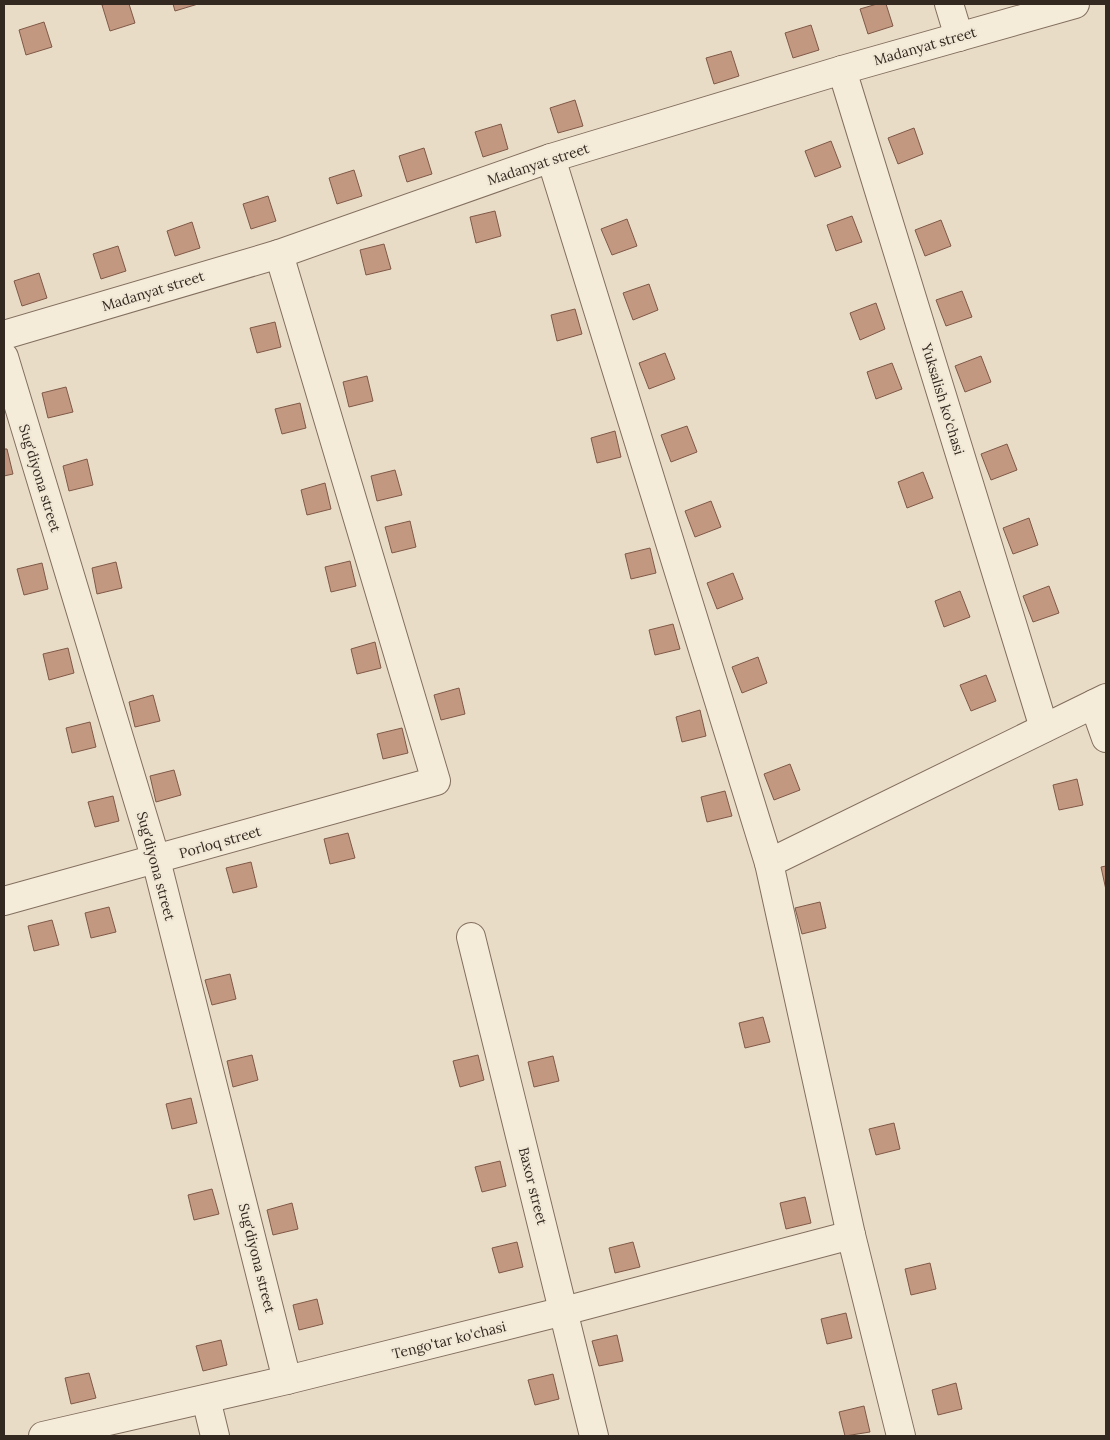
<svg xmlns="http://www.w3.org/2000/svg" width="1110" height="1440" viewBox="0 0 1110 1440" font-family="Lora,serif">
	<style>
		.building { fill: #c39881; stroke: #7f5947 }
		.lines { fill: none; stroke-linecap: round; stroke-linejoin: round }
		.minor-casing { stroke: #826f5e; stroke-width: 30 }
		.minor { stroke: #f5ebd9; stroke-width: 28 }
		.labels { text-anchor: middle; stroke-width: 4; stroke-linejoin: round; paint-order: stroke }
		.street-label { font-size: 14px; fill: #342920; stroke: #f1e7d5 }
	</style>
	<rect width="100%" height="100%" fill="#e9dcc7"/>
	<!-- building -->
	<g class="building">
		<polygon points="107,4 129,4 135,23 110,31 102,5"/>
		<polygon points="173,4 198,4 175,11"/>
		<polygon points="877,4 886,4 893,26 868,34 860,9"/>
		<polygon points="44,22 52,47 26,55 19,30"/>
		<polygon points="811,25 819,50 793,58 785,33"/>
		<polygon points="731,51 739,76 714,84 706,58"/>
		<polygon points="575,100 583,126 558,133 550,108"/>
		<polygon points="501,124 508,149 483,157 475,132"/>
		<polygon points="914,128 923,154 898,164 888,138"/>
		<polygon points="831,141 841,167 815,177 805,151"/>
		<polygon points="424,148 432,174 407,182 399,156"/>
		<polygon points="354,170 362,196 337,204 329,178"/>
		<polygon points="268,196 276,221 251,229 243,204"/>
		<polygon points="495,211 501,236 476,243 470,217"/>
		<polygon points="852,216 862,242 836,251 827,225"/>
		<polygon points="627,219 637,246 612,255 601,229"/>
		<polygon points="941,220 951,246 925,256 915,230"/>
		<polygon points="192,222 200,248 175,256 167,231"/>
		<polygon points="384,244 391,269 366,275 360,250"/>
		<polygon points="118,246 126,271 101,279 93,254"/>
		<polygon points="39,273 47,298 22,306 14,281"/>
		<polygon points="649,284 658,310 633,320 623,293"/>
		<polygon points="962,291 972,317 946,326 936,300"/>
		<polygon points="876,303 885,329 860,340 850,313"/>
		<polygon points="575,309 582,334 557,341 551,315"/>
		<polygon points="275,322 281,347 257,353 250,328"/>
		<polygon points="665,353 675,379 649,389 639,363"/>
		<polygon points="981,356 991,382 965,392 955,366"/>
		<polygon points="892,363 902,389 876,399 867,372"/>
		<polygon points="367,376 373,401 349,407 343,382"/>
		<polygon points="66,387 73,412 48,418 42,393"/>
		<polygon points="300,403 306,428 282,434 275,409"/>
		<polygon points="687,426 697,452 671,462 661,435"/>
		<polygon points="615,431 621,457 597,463 591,438"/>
		<polygon points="1007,444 1017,470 991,480 981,454"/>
		<polygon points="4,449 7,449 13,474 4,476"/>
		<polygon points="87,459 93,485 69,491 63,466"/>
		<polygon points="395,470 402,495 377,501 371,476"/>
		<polygon points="923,472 933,498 907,508 898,482"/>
		<polygon points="325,483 331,509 307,515 301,490"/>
		<polygon points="711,501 721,527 695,537 685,511"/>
		<polygon points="1029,518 1038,545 1013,554 1003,528"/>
		<polygon points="410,521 416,547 392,553 385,527"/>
		<polygon points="650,548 656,573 631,579 625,554"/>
		<polygon points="350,561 356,586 331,592 325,567"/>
		<polygon points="116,562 122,588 97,594 92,568"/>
		<polygon points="42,563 48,589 24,595 17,569"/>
		<polygon points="733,573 743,599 717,609 707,583"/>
		<polygon points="1049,586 1059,613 1033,622 1023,596"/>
		<polygon points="960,591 970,617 944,627 935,601"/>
		<polygon points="673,624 680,649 655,655 649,630"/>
		<polygon points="375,642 381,668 357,674 351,649"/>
		<polygon points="68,648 74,673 49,680 43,654"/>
		<polygon points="758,657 767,683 742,693 732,667"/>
		<polygon points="986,675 996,701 971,711 960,685"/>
		<polygon points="459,688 465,714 441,720 434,695"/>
		<polygon points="153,695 160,721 135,727 129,702"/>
		<polygon points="700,710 706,736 682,742 676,717"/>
		<polygon points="90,722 96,747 72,753 66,728"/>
		<polygon points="402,728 408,753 383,759 377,734"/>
		<polygon points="790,764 800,790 774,800 764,774"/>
		<polygon points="174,770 181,795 156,802 150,776"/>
		<polygon points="1077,779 1083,805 1059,810 1053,785"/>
		<polygon points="725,791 732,816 707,822 701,797"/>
		<polygon points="113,796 119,821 95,827 88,802"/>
		<polygon points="348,833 355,858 330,864 324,839"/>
		<polygon points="251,862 257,887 233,893 226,868"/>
		<polygon points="1106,866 1106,890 1101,867"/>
		<polygon points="820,902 826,928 802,934 795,908"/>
		<polygon points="109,907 116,932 91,938 85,913"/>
		<polygon points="52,920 59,945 34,951 28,926"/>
		<polygon points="230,974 236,999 212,1005 205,980"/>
		<polygon points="763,1017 770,1042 745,1048 739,1023"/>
		<polygon points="252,1055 258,1080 233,1087 227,1061"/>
		<polygon points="478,1055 484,1080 460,1087 453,1061"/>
		<polygon points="553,1056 559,1081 534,1087 528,1062"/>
		<polygon points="191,1098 197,1123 172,1129 166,1104"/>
		<polygon points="894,1123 900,1149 876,1155 869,1129"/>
		<polygon points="500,1161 506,1186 482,1192 475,1167"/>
		<polygon points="212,1189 219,1214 194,1220 188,1195"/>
		<polygon points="805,1197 811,1223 786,1229 780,1203"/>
		<polygon points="292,1203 298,1229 273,1235 267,1210"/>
		<polygon points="517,1242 523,1267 499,1273 492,1248"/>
		<polygon points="633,1242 640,1267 615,1273 609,1248"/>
		<polygon points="930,1263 936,1289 911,1295 905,1269"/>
		<polygon points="317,1299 323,1324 299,1330 293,1305"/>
		<polygon points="846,1313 852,1338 827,1344 821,1319"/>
		<polygon points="617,1335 623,1361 599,1366 592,1341"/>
		<polygon points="221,1340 227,1365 203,1371 196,1346"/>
		<polygon points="89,1373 96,1398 71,1404 65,1378"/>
		<polygon points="553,1374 559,1399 535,1405 528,1380"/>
		<polygon points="956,1383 962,1409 938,1415 932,1390"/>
		<polygon points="864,1406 870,1432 845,1436 839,1412"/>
	</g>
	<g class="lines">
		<!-- minor casing -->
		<g class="minor-casing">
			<g id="minor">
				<polyline points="949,4 959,37"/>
				<polyline points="842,70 1044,728"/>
				<polyline points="551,158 769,863"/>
				<polyline points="4,335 279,254 551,158 842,70 1075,4"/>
				<polyline points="4,357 156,860 287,1380"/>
				<polyline points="1094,704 1106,738"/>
				<polyline points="4,901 436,781 279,254"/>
				<polyline points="471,937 594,1436"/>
				<polyline points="206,1399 215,1436"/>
				<polyline points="43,1436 287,1380 564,1311 851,1235"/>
				<polyline points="901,1436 851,1235 769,863 1106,698"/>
			</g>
		</g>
		<!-- minor -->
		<use href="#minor" class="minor"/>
	</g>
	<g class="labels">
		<!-- street labels -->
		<g class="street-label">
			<text transform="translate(925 46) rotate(-16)" y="5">Madanyat street</text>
			<text transform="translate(538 164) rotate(-18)" y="5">Madanyat street</text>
			<text transform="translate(153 291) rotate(-17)" y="5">Madanyat street</text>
			<text transform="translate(943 399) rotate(73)" y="5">Yuksalish ko'chasi</text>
			<text transform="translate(40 478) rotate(73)" y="5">Sug'diyona street</text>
			<text transform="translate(220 842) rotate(-16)" y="5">Porloq street</text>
			<text transform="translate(156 866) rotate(75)" y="5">Sug'diyona street</text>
			<text transform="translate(533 1186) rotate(76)" y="5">Baxor street</text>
			<text transform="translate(257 1258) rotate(76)" y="5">Sug'diyona street</text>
			<text transform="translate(449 1340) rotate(-14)" y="5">Tengo'tar ko'chasi</text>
		</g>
	</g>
	<!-- border -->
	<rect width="1110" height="1440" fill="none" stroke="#342920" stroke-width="10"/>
</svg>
